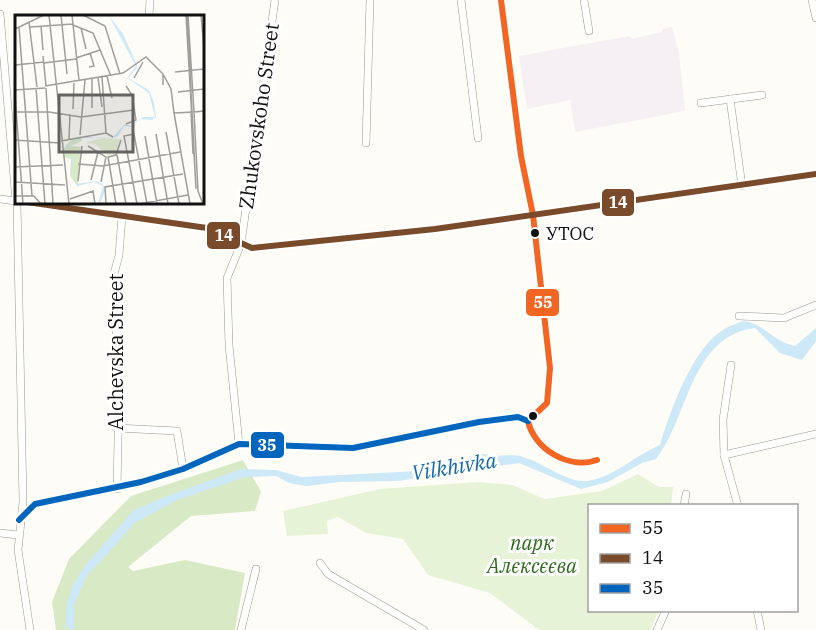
<svg xmlns="http://www.w3.org/2000/svg" width="816" height="630" viewBox="0 0 816 630" font-family="'IBM Plex Serif',serif">
	<style>
		.industrial { fill: #f5f0f3 }
		.green { fill: #e7f3d7 }
		.forest { fill: #d8eac5 }
		.water { fill: #cde8f7 }
		.lines { fill: none; stroke-linecap: round; stroke-linejoin: round }
		.minor-casing { stroke: #979795; stroke-width: 8 }
		.minor { stroke: #fffffe; stroke-width: 7 }
		.bus-1-casing { stroke: #fff; stroke-width: 10 }
		.bus-2-casing { stroke: #fff; stroke-width: 10 }
		.bus-3-casing { stroke: #fff; stroke-width: 10 }
		.bus-1 { stroke: #f26522; stroke-width: 6 }
		.bus-2 { stroke: #7a4b2a; stroke-width: 6 }
		.bus-3 { stroke: #0065bd; stroke-width: 6 }
		.bus-dot { fill: #111; stroke: #fff; stroke-width: 2 }
		.labels { text-anchor: middle; stroke-width: 6; stroke-linejoin: round; paint-order: stroke }
		.bus-label { font-size: 18px; fill: #111; stroke: #fff; text-anchor: start }
		.street-label { font-size: 20px; fill: #111; stroke: #fff }
		.park-label { font-size: 20px; font-style: italic; fill: #2f6b1f; stroke: #fff }
		.water-label { font-size: 21px; font-style: italic; fill: #1768a6; stroke: #fff }
		.inset-road { fill: none; stroke: #9f9e9b; stroke-width: 1.5 }
		.view { fill: #646362; fill-opacity: 0.15; stroke: #646362; stroke-width: 3 }
		.inset-edge { fill: none; stroke: #111; stroke-width: 3 }
		.line-badge { stroke: #fff; stroke-width: 2 }
		.badge-label { font-size: 16px; text-anchor: middle; font-weight: bold; fill: #fff }
	</style>
	<rect width="100%" height="100%" fill="#fdfcf7"/>
	<!-- industrial -->
	<polygon class="industrial" points="672,27 679,53 685,111 575,132 570,100 527,109 519,56 630,36 632,39 662,32 662,29"/>
	<!-- green -->
	<polygon class="green" points="638,474 659,487 673,487 671,505 590,506 590,610 659,611 650,630 539,630 490,593 428,575 403,539 366,533 338,517 327,521 328,534 287,536 283,511 380,489 478,482 512,485 545,499 602,491"/>
	<!-- forest -->
	<polygon class="forest" points="243,460 261,492 255,511 191,516 128,567 133,571 185,560 245,573 235,630 56,630 52,602 69,559 131,496"/>
	<!-- water -->
	<path class="water" d="M744,321C764,324 775,343 795,346L816,328V341L802,360L780,353L755,328C690,336 689,417 656,459L642,463L608,482L581,489L519,463L398,481L340,482L306,486L289,483L276,476L245,477L177,500L135,523L86,577L74,605V630L65,628L67,601L73,585L86,564L134,510L170,495L241,469L276,470L301,477L419,471L478,460L480,454H486C498,458 511,453 523,457C541,462 556,475 575,480C604,487 634,455 660,445C669,414 690,357 715,336C722,329 734,324 744,321Z"/>
	<g class="lines">
		<!-- minor casing -->
		<g class="minor-casing">
			<g id="minor">
				<polyline points="461,0 478,138"/>
				<path d="M501,0L521,156L533,215L550,368L547,403L528,421C534,449 569,470 597,460"/>
				<polyline points="584,0 589,31"/>
				<polyline points="812,0 816,18"/>
				<polyline points="0,14 16,201"/>
				<polyline points="149,16 150,0"/>
				<polyline points="730,99 742,186"/>
				<polyline points="701,103 762,95"/>
				<polyline points="366,143 370,0"/>
				<polyline points="0,199 16,201"/>
				<polyline points="17,202 23,502 18,550 30,630"/>
				<polyline points="27,202 207,228 252,248 435,229 816,174"/>
				<polyline points="739,316 784,318 816,305"/>
				<polyline points="116,428 177,431 183,469"/>
				<polyline points="239,444 229,345 227,278 241,244 275,0"/>
				<polyline points="724,455 723,420 731,365"/>
				<polyline points="117,489 119,392 114,274 119,255 122,216"/>
				<polyline points="684,506 686,494"/>
				<polyline points="738,506 724,455 816,434"/>
				<polyline points="19,520 35,504 141,482 183,469 239,444 353,448 479,422 518,417 528,421"/>
				<polyline points="0,533 18,535"/>
				<polyline points="320,563 328,574 424,630"/>
				<polyline points="757,610 761,630"/>
				<polyline points="241,630 256,569"/>
				<polyline points="657,630 666,610"/>
			</g>
		</g>
		<!-- minor -->
		<use href="#minor" class="minor"/>
		<!-- bus-1 casing -->
		<g class="bus-1-casing">
			<path id="bus-1" d="M501,0L521,156L533,215L550,368L547,403L528,421C534,449 569,470 597,460"/>
		</g>
		<!-- bus-2 casing -->
		<g class="bus-2-casing">
			<polyline id="bus-2" points="27,202 207,228 252,248 435,229 816,174"/>
		</g>
		<!-- bus-3 casing -->
		<g class="bus-3-casing">
			<polyline id="bus-3" points="19,520 35,504 141,482 183,469 239,444 353,448 479,422 518,417 528,421"/>
		</g>
		<!-- bus-1 -->
		<use href="#bus-1" class="bus-1"/>
		<!-- bus-2 -->
		<use href="#bus-2" class="bus-2"/>
		<!-- bus-3 -->
		<use href="#bus-3" class="bus-3"/>
	</g>
	<!-- markers -->
	<g class="bus-dot">
		<circle cx="535" cy="233" r="5"/>
		<circle cx="533" cy="416" r="5"/>
	</g>
	<g class="labels">
		<!-- bus labels -->
		<g class="bus-label">
			<text x="546" y="240">УТОС</text>
		</g>
		<!-- street labels -->
		<g class="street-label">
			<text transform="translate(259 116) rotate(-82)" y="7">Zhukovskoho Street</text>
			<text transform="translate(116 352) rotate(-90)" y="7">Alchevska Street</text>
		</g>
		<!-- park labels -->
		<g class="park-label">
			<text x="532" y="550">парк<tspan x="532" dy="23">Алєксєєва</tspan></text>
		</g>
		<!-- water labels -->
		<g class="water-label">
			<text transform="translate(454 467) rotate(-9)" y="7">Vilkhivka</text>
		</g>
	</g>
	<!-- overview -->
	<g transform="translate(15 15)">
		<rect width="189" height="189" fill="#fdfcf7"/>
		<path d="M87,123L105,124L101,140L93,141L80,129L70,128Z" fill="#e7f3d7"/>
		<path d="M66,121L67,126L56,131L66,132L63,172L55,161L56,144L49,142L48,134L56,125Z" fill="#d8eac5"/>
		<path d="M94,1L108,19L122,50V53L113,63L132,74L135,77L139,88L141,102L137,105L126,104L116,112L109,111L103,121L99,123H66L52,132L51,138L59,143L56,154L61,169L82,166L87,169L89,172L90,176L86,186L83,189L88,171L79,167L62,171L55,155L57,143L50,137L51,131L66,122L97,123L110,109L116,111L128,102H140L134,78L112,63L121,51Z" fill="#cde8f7"/>
		<path class="inset-road" d="M34,0L54,189M46,0L52,59M57,0L64,65M68,0L90,11L105,59M171,0L181,174L172,0M173,0L179,97L159,98L175,189M186,0L189,33M14,7L22,72M58,10L78,18L96,61M26,11L28,35M4,12L17,181M15,12L58,9M66,13L71,34M0,14L29,0M28,41L31,71M61,43L85,35M29,48L61,44M0,50L29,47M74,52L79,51L75,38M160,57L189,54M148,59L156,74L159,98M92,61L97,83M87,62L91,118L98,122M83,63L87,92M119,63L128,47M77,64V93M30,71L108,58L131,42L148,59V70M21,73L30,189M31,73L38,189M0,75L30,73M163,77L189,74M0,80L8,189M58,94L59,68M176,96L178,139M0,97H34L66,102L119,95M111,109L121,105L117,80L111,71M151,117L164,189M141,119L153,189M65,120L70,65M130,121L142,189M54,124L55,99M0,125L45,128M46,126L91,118M73,131L91,142L86,167M102,140L111,189M63,149L88,151L165,137M0,152L48,150M76,165L83,137M63,166L67,131M0,167L50,170M0,181H19L26,189M55,184L78,176L80,189M91,189L90,172L168,159M101,189L93,142L101,140L106,125M122,189L109,121L119,119L132,189M124,189L173,180M188,189L183,176L179,97L189,96"/>
		<path class="view" d="M44,80H118V137H44Z"/>
		<rect width="189" height="189" class="inset-edge"/>
	</g>
	<g class="line-badge">
		<rect x="601" y="188" width="34" height="29" rx="6" fill="#7a4b2a"/>
		<rect x="206" y="221" width="35" height="29" rx="6" fill="#7a4b2a"/>
		<rect x="525" y="288" width="35" height="29" rx="6" fill="#f26522"/>
		<rect x="250" y="431" width="35" height="28" rx="6" fill="#0065bd"/>
	</g>
	<g class="badge-label">
		<text x="618" y="208">14</text>
		<text x="224" y="241">14</text>
		<text x="543" y="308">55</text>
		<text x="267" y="451">35</text>
	</g>
	<!-- legend -->
	<rect x="588" y="504" width="210" height="108" fill="#ffffff" stroke="#a0a0a0" stroke-width="1.5"/>
	<rect x="600" y="524" width="30" height="9" fill="#f26522" stroke="#a0a0a0" stroke-width="1.5"/>
	<text x="642" y="534" font-size="18" fill="#111111">55</text>
	<rect x="600" y="554" width="30" height="9" fill="#7a4b2a" stroke="#a0a0a0" stroke-width="1.5"/>
	<text x="642" y="564" font-size="18" fill="#111111">14</text>
	<rect x="600" y="584" width="30" height="9" fill="#0065bd" stroke="#a0a0a0" stroke-width="1.5"/>
	<text x="642" y="594" font-size="18" fill="#111111">35</text>
</svg>
